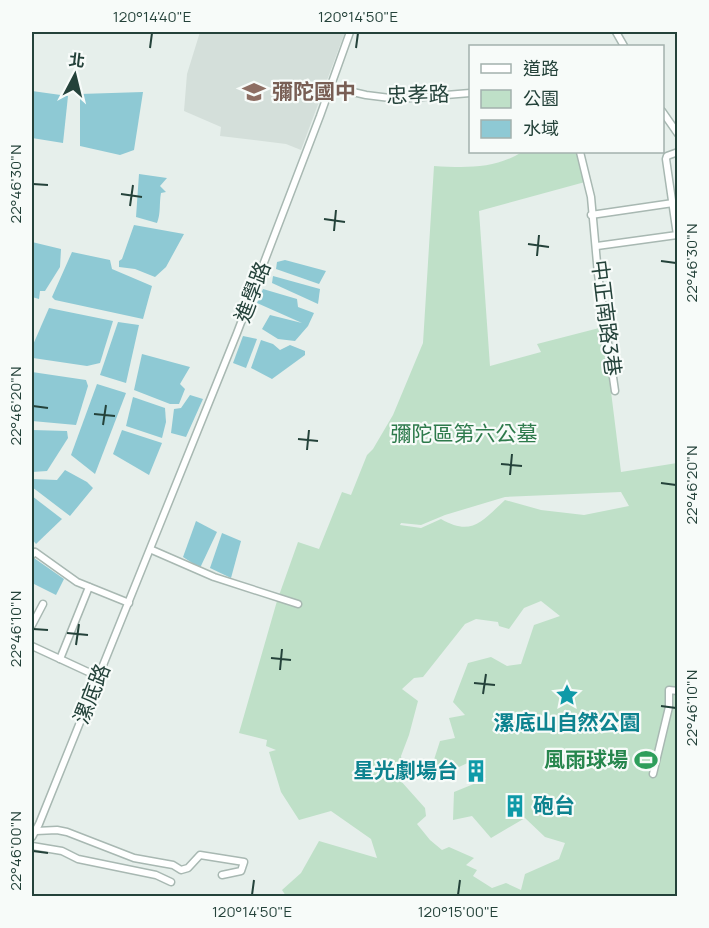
<svg xmlns="http://www.w3.org/2000/svg" width="709" height="928" viewBox="0 0 709 928" font-family="Manrope,'Noto Sans TC',sans-serif">
	<style>
		.built { fill: #d4dfda }
		.green { fill: #bfe0c8; fill-rule: evenodd }
		.water { fill: #8ec9d4 }
		.lines { fill: none; stroke-linecap: round; stroke-linejoin: round }
		.minor-casing { stroke: #a8b8b2; stroke-width: 9 }
		.minor { stroke: #fff; stroke-width: 6 }
		.ticks { fill: none; stroke: #24423a; stroke-width: 2 }
		.labels { text-anchor: middle; stroke-width: 4.5; stroke-linejoin: round; paint-order: stroke }
		.education-label { font-size: 21px; font-weight: bold; fill: #785e54; stroke: #f7fbf9; text-anchor: start }
		.street-label { font-size: 21px; fill: #24423a; stroke: #f7fbf9 }
		.park-label { font-size: 21px; fill: #2d7a4b; stroke: #f7fbf9 }
		.culture-label { font-size: 21px; font-weight: bold; fill: #0d838f; stroke: #f7fbf9 }
		.leisure-label { font-size: 21px; font-weight: bold; fill: #27864d; stroke: #f7fbf9; text-anchor: end }
		.neatline { fill: none; stroke: #24423a; stroke-width: 2 }
		.ticks-label { font-size: 15px; text-anchor: middle; fill: #24423a }
	</style>
	<rect width="100%" height="100%" fill="#e6efeb"/>
	<!-- built -->
	<polygon class="built" points="200,32 345,32 301,150 286,144 220,136 221,127 184,111 187,74"/>
	<!-- green -->
	<path class="green" d="M522,152H578L585,182L479,211L490,366L541,352L537,344L603,327L621,472L677,463V896H286L282,890L301,873L319,841L377,858L371,839L331,811L299,820L281,792L269,752L276,750L266,746L267,740L239,733L277,601L298,542L319,549L342,492L351,495L367,455L373,449L393,415L423,343L434,166C466,168 495,169 522,152ZM621,492L629,506L584,515L541,510L505,500C482,521 472,537 441,519L421,528L400,525L401,523L421,525L445,515L505,497ZM541,601L560,616L534,625L521,664L507,666L491,657L468,663L453,702L465,715L449,718L455,738L440,741L432,766L448,772L472,761L486,779L454,792L453,820L472,816L491,838L525,818L545,837L565,843L559,859L525,874L521,890L506,883L492,888L473,876L477,870L466,865L474,858L449,847L442,850L430,840L417,824L426,816L425,808L400,780L404,776L401,756L409,735L418,701L402,689L414,678L423,677L465,624L476,619L498,622L499,626L509,629L524,608Z"/>
	<!-- water -->
	<g class="water">
		<polygon points="32,91 68,96 63,143 32,138"/>
		<polygon points="143,92 134,150 120,155 80,146 80,94"/>
		<path d="M139,174L167,178L160,186L166,192L161,193C159,204 161,213 157,223L136,217Z"/>
		<polygon points="134,225 184,234 166,267 155,277 135,269 119,267 119,261 122,259"/>
		<polygon points="32,242 61,249 60,267 45,291 40,291 39,299 32,297"/>
		<polygon points="72,252 110,260 112,269 152,286 143,319 55,300 52,297"/>
		<polygon points="285,260 326,271 319,284 276,269 277,262"/>
		<polygon points="273,276 320,289 318,304 272,283"/>
		<polygon points="263,289 297,299 298,307 314,313 308,326 295,341 278,339 262,329 270,315 302,323 257,303"/>
		<polygon points="49,308 113,321 100,363 87,366 33,358 32,347"/>
		<polygon points="118,322 139,325 126,383 100,375"/>
		<polygon points="243,336 257,339 246,368 233,363"/>
		<polygon points="261,340 273,344 280,350 290,345 305,351 305,355 272,379 251,368"/>
		<polygon points="142,354 190,367 180,384 185,389 179,404 170,404 134,390"/>
		<polygon points="32,372 86,380 88,386 76,425 32,421"/>
		<polygon points="97,384 126,393 95,474 71,455"/>
		<polygon points="190,395 203,399 186,437 171,433 174,409 181,408"/>
		<polygon points="133,397 165,408 166,422 162,438 126,426"/>
		<polygon points="32,430 67,431 68,438 47,471 32,472"/>
		<polygon points="122,430 162,443 149,475 113,454"/>
		<polygon points="65,470 87,482 93,488 70,516 32,487 32,479 57,480"/>
		<polygon points="32,496 62,519 36,544 32,539"/>
		<polygon points="196,521 217,532 200,568 183,557"/>
		<polygon points="222,533 241,541 231,578 210,568"/>
		<polygon points="34,558 64,579 56,595 32,583 32,560"/>
	</g>
	<g class="lines">
		<!-- minor casing -->
		<g class="minor-casing">
			<g id="minor">
				<polyline points="616,32 624,46"/>
				<polyline points="331,87 366,95 398,99 470,93"/>
				<polyline points="662,111 678,134"/>
				<polyline points="580,152 591,197 598,274 615,391"/>
				<polyline points="591,215 673,203"/>
				<polyline points="597,246 677,235 666,159 667,156 678,152"/>
				<polyline points="152,550 214,577 298,604"/>
				<polyline points="32,555 35,552 77,582 129,603"/>
				<polyline points="32,625 43,604"/>
				<polyline points="32,646 99,677"/>
				<polyline points="60,659 89,587"/>
				<polyline points="653,774 669,707 669,690 678,691"/>
				<polyline points="36,831 57,830 67,832 134,858 173,865 181,870 188,868 200,855 244,862 241,871 222,875"/>
				<polyline points="32,837 39,824 237,333 320,116 350,32"/>
				<polyline points="32,846 62,851 78,859 156,875 171,882"/>
			</g>
		</g>
		<!-- minor -->
		<use href="#minor" class="minor"/>
	</g>
	<!-- ticks -->
	<path class="ticks" d="M150,48L152,33M356,48L358,33M33,184L48,185M121,194L142,197M130,206L133,185M324,219L345,222M334,231L336,210M528,244L549,247M537,256L539,235M661,261L676,263M33,406L48,408M94,414L115,416M103,425L106,405M298,439L318,441M307,450L309,430M501,464L522,466M510,475L512,454M661,483L676,485M33,629L48,630M67,633L88,635M76,645L79,624M271,658L291,660M280,670L282,649M474,683L495,685M483,694L486,674M661,706L676,708M33,851L48,853M252,895L254,880M458,895L460,880"/>
	<!-- icons -->
	<defs>
		<g id="school-bare" transform="scale(1.8)"><path d="M0-5L7-2L0 1L-7-2ZM-4 1L0 2.5L4 1V4Q0 6-4 4Z" fill="#8d6e63" stroke="#f7fbf9" stroke-width="2.5" paint-order="stroke"/></g>
		<g id="sight-bare" transform="scale(1.8)"><path d="M0-6L1.8-2.2L6-1.7L2.9 1.2L3.7 5.4L0 3.3L-3.7 5.4L-2.9 1.2L-6-1.7L-1.8-2.2Z" fill="#0f9aa8" stroke="#f7fbf9" stroke-width="2.5" paint-order="stroke"/></g>
		<g id="stadium-bare" transform="scale(1.8)"><path d="M0-5a6.5 5 0 1 0 0 10a6.5 5 0 1 0 0-10ZM-3.5-1.8h7v3.6h-7Z" fill="#2e9e5b" stroke="#f7fbf9" stroke-width="2.5" paint-order="stroke"/></g>
		<g id="building-bare" transform="scale(1.8)"><path d="M-4-6H4V6H1V3H-1V6H-4ZM-2.5-4.3h1.7v1.8h-1.7ZM.8-4.3h1.7v1.8H.8ZM-2.5-1h1.7V.8h-1.7ZM.8-1h1.7V.8H.8Z" fill="#0f9aa8" stroke="#f7fbf9" stroke-width="2.5" paint-order="stroke"/></g>
	</defs>
	<g fill-rule="evenodd">
		<use href="#school-bare" x="254" y="92"/>
		<use href="#sight-bare" x="567" y="695"/>
		<use href="#stadium-bare" x="646" y="760"/>
		<use href="#building-bare" x="476" y="771"/>
		<use href="#building-bare" x="515" y="806"/>
	</g>
	<g class="labels">
		<!-- education labels -->
		<g class="education-label">
			<text x="272" y="99">彌陀國中</text>
		</g>
		<!-- street labels -->
		<g class="street-label">
			<text transform="translate(418 95) rotate(-2)" y="7">忠孝路</text>
			<text transform="translate(253 292) rotate(-69)" y="7">進學路</text>
			<text transform="translate(606 318) rotate(83)" y="7">中正南路3巷</text>
			<text transform="translate(92 694) rotate(-68)" y="7">漯底路</text>
		</g>
		<!-- park labels -->
		<g class="park-label">
			<text x="464" y="441">彌陀區第六公墓</text>
		</g>
		<!-- culture labels -->
		<g class="culture-label">
			<text x="567" y="730">漯底山自然公園</text>
			<text x="458" y="778" text-anchor="end">星光劇場台</text>
			<text x="533" y="813" text-anchor="start">砲台</text>
		</g>
		<!-- leisure labels -->
		<g class="leisure-label">
			<text x="628" y="767">風雨球場</text>
		</g>
	</g>
	<!-- border -->
	<rect width="709" height="928" fill="none" stroke="#f7fbf9" stroke-width="66"/>
	<!-- legend -->
	<rect x="469" y="45" width="195" height="108" fill="#f7fbf9" stroke="#a3b1ad" stroke-width="1.5"/>
	<rect x="481" y="64" width="30" height="9" fill="#ffffff" stroke="#a3b1ad" stroke-width="1.5"/>
	<text x="523" y="75" font-size="18" fill="#24423a">道路</text>
	<rect x="481" y="90" width="30" height="18" fill="#bfe0c8" stroke="#a3b1ad" stroke-width="1.5"/>
	<text x="523" y="105" font-size="18" fill="#24423a">公園</text>
	<rect x="481" y="120" width="30" height="18" fill="#8ec9d4" stroke="#a3b1ad" stroke-width="1.5"/>
	<text x="523" y="135" font-size="18" fill="#24423a">水域</text>
	<!-- north arrow -->
	<g transform="translate(75 75) rotate(7)" stroke="#f7fbf9" stroke-width="4.5" paint-order="stroke">
	<path d="M0-4.5L10 22L0 15L-10 22Z" fill="#24423a"/>
	<text y="-9" font-size="16" font-weight="bold" text-anchor="middle" fill="#24423a">北</text>
	</g>
	<rect x="33" y="33" width="643" height="862" class="neatline"/>
	<g class="ticks-label">
		<text x="152" y="22">120°14'40"E</text>
		<text x="358" y="22">120°14'50"E</text>
		<text transform="translate(16 184) rotate(-90)" y="5">22°46'30"N</text>
		<text transform="translate(692 263) rotate(-90)" y="5">22°46'30"N</text>
		<text transform="translate(16 406) rotate(-90)" y="5">22°46'20"N</text>
		<text transform="translate(692 485) rotate(-90)" y="5">22°46'20"N</text>
		<text transform="translate(16 629) rotate(-90)" y="5">22°46'10"N</text>
		<text transform="translate(692 708) rotate(-90)" y="5">22°46'10"N</text>
		<text transform="translate(16 851) rotate(-90)" y="5">22°46'00"N</text>
		<text x="252" y="917">120°14'50"E</text>
		<text x="458" y="917">120°15'00"E</text>
	</g>
</svg>
